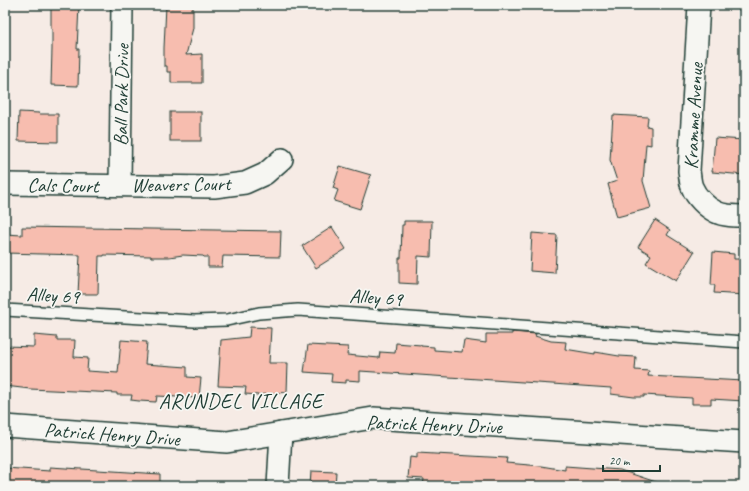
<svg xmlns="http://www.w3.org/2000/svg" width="749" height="491" viewBox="0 0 749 491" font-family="Caveat,sans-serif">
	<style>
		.building { fill: #f7bdaf; stroke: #1f3d34 }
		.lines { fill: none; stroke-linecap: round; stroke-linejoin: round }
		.service-casing { stroke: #1f3d34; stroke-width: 14 }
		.minor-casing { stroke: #1f3d34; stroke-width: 24 }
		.service { stroke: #f6f6f2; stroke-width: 11 }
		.minor { stroke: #f6f6f2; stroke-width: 21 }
		.labels { text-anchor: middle; stroke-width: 3.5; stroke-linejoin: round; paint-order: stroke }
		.street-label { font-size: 20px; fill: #1f3d34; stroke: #f6f6f2 }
		.neighbourhood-label { font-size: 21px; letter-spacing: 1px; fill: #1f3d34; stroke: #f6f6f2 }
	</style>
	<rect width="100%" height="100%" fill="#f6ebe5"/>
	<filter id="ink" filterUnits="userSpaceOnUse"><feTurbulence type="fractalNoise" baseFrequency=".025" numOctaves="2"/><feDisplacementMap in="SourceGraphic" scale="8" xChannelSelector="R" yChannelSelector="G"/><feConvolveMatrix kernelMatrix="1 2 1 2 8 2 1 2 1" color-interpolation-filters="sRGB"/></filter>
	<g filter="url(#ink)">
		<!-- building -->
		<g class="building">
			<polygon points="51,5 79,5 77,49 79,49 78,86 51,85 52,49 52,29 51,29"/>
			<polygon points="166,5 193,5 193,28 186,55 202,54 202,83 171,83 171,72 167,72 167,66 164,66 164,48"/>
			<polygon points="19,112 39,113 39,114 58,114 58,142 18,141"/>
			<rect x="170" y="112" width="31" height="29"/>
			<polygon points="613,115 648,117 647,126 651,127 651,145 646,144 643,181 651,208 617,217 608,184 617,181 610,160"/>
			<polygon points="715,138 744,140 744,175 712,172"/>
			<polygon points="340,166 371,175 360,209 334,201 338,190 333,188"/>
			<polygon points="655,220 670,230 667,235 694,252 676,281 646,263 651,255 638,247"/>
			<polygon points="404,221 432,221 431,257 418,256 417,284 399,283 399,258 401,258 402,225 404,225"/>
			<polygon points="22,227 281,231 280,257 223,256 222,267 208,267 208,257 204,257 203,256 183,255 169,257 151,257 151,256 104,255 104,256 99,256 98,294 78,294 80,255 5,253 5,234 22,235"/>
			<polygon points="332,227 346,249 316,268 302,246"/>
			<polygon points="532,233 557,235 555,273 530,271"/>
			<polygon points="713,252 734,254 734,259 744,259 744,295 714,293 715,285 711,285"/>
			<polygon points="250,327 271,328 269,363 288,363 287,392 258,395 245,394 246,387 218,386 221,340 249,337"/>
			<polygon points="512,332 536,334 535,336 551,341 566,342 565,349 595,354 595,352 619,356 636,357 635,370 649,371 648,376 744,381 744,401 711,399 711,404 692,404 692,398 644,395 644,397 634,397 611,394 611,388 360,371 360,381 346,380 346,383 331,382 332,374 304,372 308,345 348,347 347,355 379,358 380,352 395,353 396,343 421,345 421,346 434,347 434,350 462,352 464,340 486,343 486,334 512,334"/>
			<polygon points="34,335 57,337 57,340 75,340 74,357 88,358 87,371 118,373 121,340 147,342 145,364 187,367 187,377 201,378 199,398 157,396 156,402 139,401 131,400 132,395 117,395 117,393 30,389 5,386 6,346 34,347"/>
			<polygon points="417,453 507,458 506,463 541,466 565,470 565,466 620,470 659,483 659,486 423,486 424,479 408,478 410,457 417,458"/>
			<polygon points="50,467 160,474 160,486 5,486 5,468 50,471"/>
			<polygon points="311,471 336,472 335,486 310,486"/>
		</g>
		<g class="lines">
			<!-- service casing -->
			<g class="service-casing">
				<polyline id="service" points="5,310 194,321 227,320 259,313 298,310 744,342"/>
			</g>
			<!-- minor casing -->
			<g class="minor-casing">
				<g id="minor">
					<path d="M699,5L689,171C690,176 690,182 692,187C696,197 706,207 716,212C724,216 735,216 744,216"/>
					<polyline points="5,184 214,187 245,183 265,174 282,159"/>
					<polyline points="120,185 122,5"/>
					<polyline points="5,426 227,442 373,418 744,442"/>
					<polyline points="278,486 281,433"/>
				</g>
			</g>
			<!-- service -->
			<use href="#service" class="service"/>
			<!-- minor -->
			<use href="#minor" class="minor"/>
		</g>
	</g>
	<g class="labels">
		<!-- street labels -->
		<g class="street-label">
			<text transform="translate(121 95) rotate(-89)" y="7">Ball Park Drive</text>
			<text transform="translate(693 116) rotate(-87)" y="7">Kramme Avenue</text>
			<text transform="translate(181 184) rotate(-1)" y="7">Weavers Court</text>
			<text transform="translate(63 185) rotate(1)" y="7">Cals Court</text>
			<text transform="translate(53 295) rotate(3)" y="7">Alley 69</text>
			<text transform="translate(376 297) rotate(4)" y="7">Alley 69</text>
			<text transform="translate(434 424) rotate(2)" y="7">Patrick Henry Drive</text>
			<text transform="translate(112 434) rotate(4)" y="7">Patrick Henry Drive</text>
		</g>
		<!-- neighbourhood labels -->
		<g class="neighbourhood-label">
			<text x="241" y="408">ARUNDEL VILLAGE</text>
		</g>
	</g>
	<!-- margin -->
	<rect width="749" height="491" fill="none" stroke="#f6f6f2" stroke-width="20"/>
	<rect x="10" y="10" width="729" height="471" fill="none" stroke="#1f3d34" stroke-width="1.5" filter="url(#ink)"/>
	<!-- scale -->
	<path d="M603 465v6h57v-6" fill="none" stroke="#1f3d34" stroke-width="2"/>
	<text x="609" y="465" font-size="12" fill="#1f3d34" stroke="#f6f6f2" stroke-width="3" paint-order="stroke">20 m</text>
</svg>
